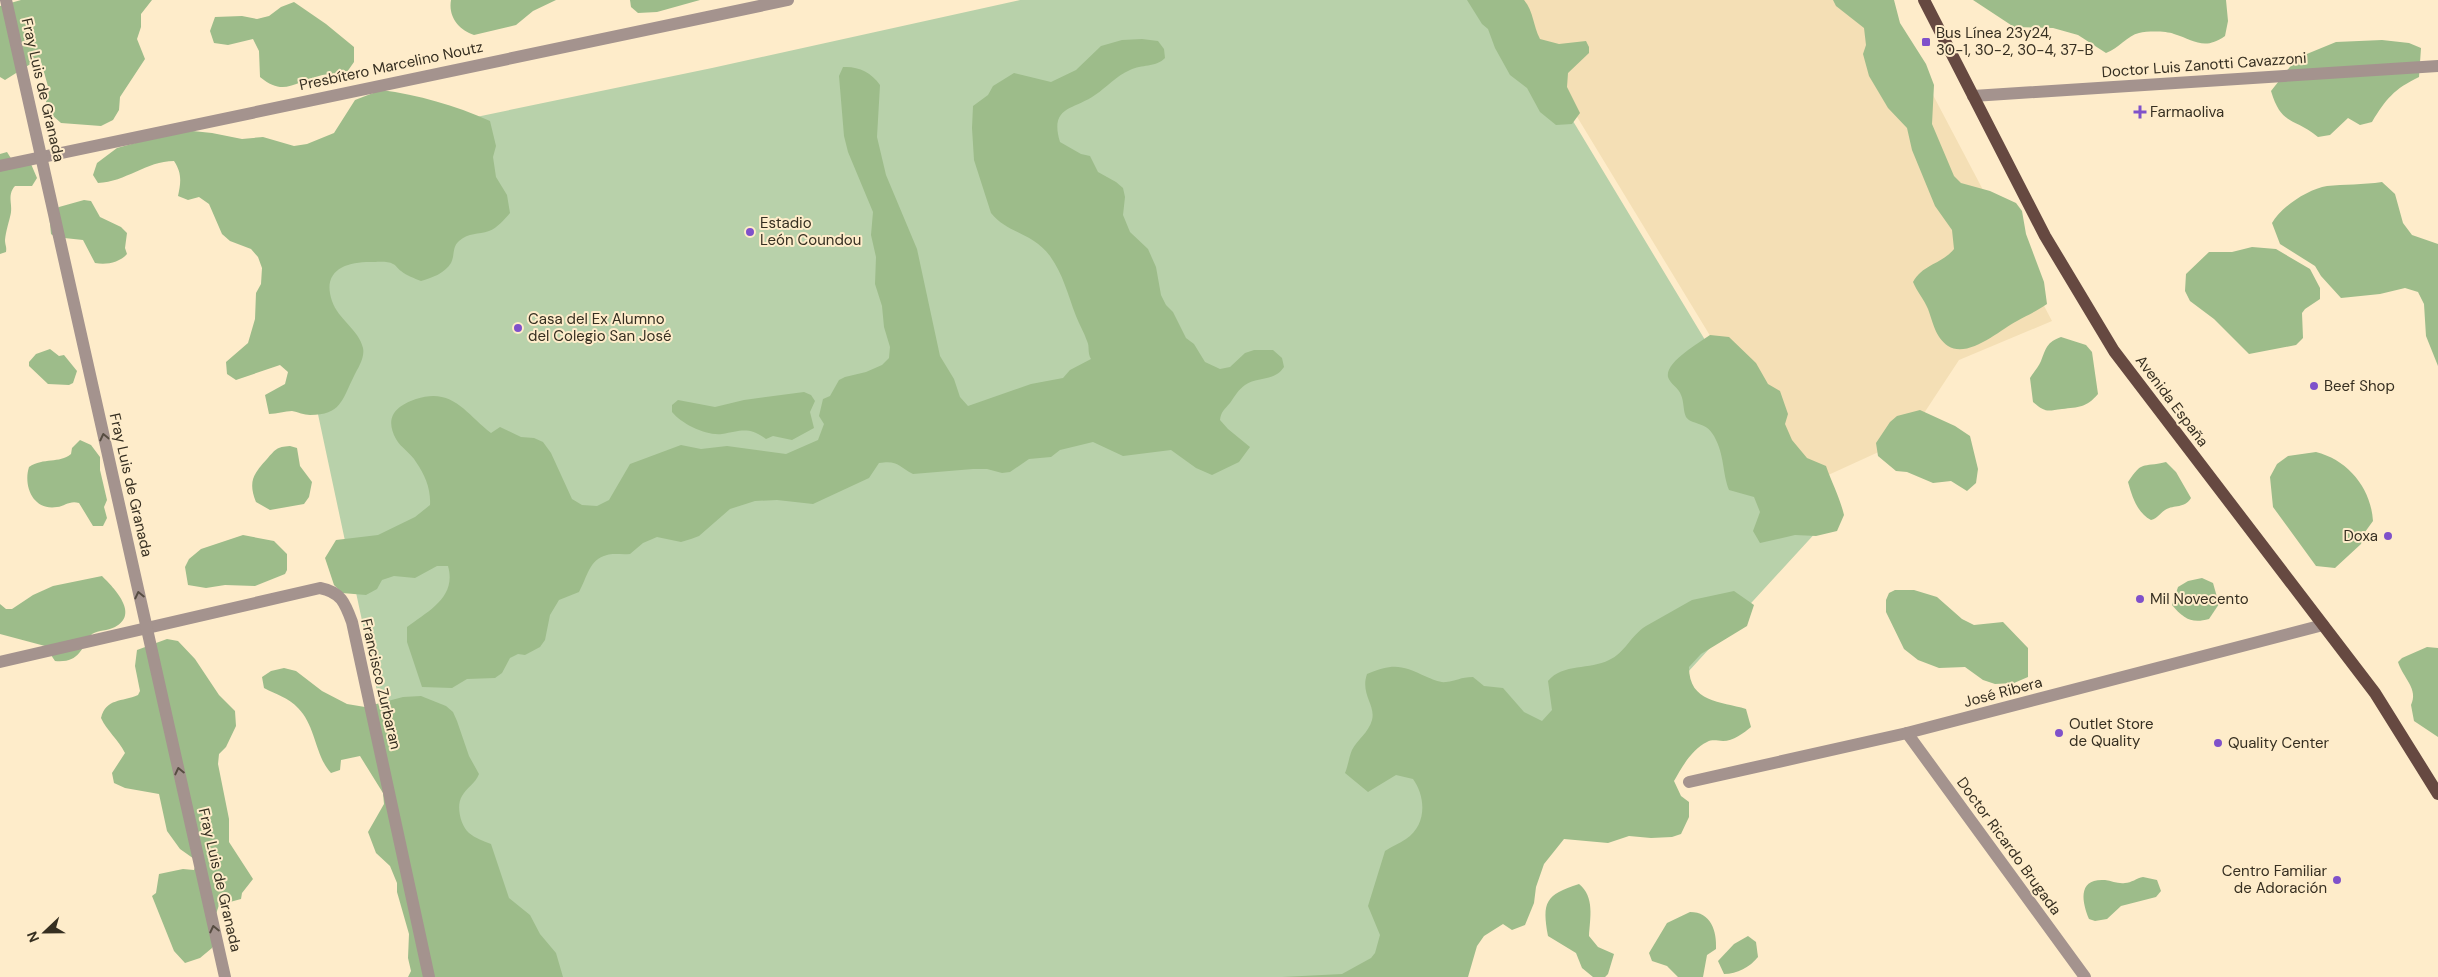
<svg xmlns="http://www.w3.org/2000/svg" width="2438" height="977" viewBox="0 0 2438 977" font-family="'DM Sans',sans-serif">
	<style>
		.built { fill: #f4dfb5 }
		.green { fill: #b8d1aa }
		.forest { fill: #9dbc8a }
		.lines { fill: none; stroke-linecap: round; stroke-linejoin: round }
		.minor { stroke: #a4938e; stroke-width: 12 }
		.tertiary { stroke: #a4938e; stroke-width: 12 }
		.primary { stroke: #664941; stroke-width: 12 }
		.oneway { stroke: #574d42 }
		.poi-dot { fill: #7f51ca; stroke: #feecca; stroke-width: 2 }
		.labels { text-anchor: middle; stroke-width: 4; stroke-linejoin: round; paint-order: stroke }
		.poi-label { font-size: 15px; fill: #362f21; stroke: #feecca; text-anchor: start }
		.street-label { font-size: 15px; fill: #362f21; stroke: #feecca }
	</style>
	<rect width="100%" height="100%" fill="#feecca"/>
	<!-- built -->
	<polygon class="built" points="1506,0 1883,0 2052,321 1959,360 1907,439 1802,487"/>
	<!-- green -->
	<polygon class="green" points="1020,0 1500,0 1819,529 1557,815 1420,977 438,977 264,161 712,68"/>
	<!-- forest -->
	<g class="forest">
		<polygon points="21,0 152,0 141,14 141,27 137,39 145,59 120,97 119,110 113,120 101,126 61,123 52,115 46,102 49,90 40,58 5,80 0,77 0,6"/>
		<path d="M451,0H556L533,11L516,25L474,35C459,30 448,17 451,0Z"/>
		<polygon points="630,0 700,0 657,12 638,13 631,7"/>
		<path d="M1467,0H1524C1534,12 1533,26 1540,39L1559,44L1586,41L1589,47V53L1568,73L1567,87L1580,113L1572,124L1556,125L1540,112L1527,88L1510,75L1495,48L1488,29L1482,24Z"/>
		<path d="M1833,0H1894L1900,23L1926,64L1934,85L1932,124L1954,176L1961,183L1990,191L2016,203L2022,211L2026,234L2044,282L2047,304C2037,311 2028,315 2017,321C2000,330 1968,359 1948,346C1935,337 1933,322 1928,309C1924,299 1917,292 1913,282C1923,264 1942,264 1954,249L1952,230L1935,206L1912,150L1907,128L1888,108L1869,76L1863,54L1866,45L1864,28L1836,6Z"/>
		<path d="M1973,0H2226L2228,21L2225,36C2204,51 2194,40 2174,34C2166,31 2148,31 2139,33C2128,35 2118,49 2106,53L2078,35L2053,28L2014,27Z"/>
		<path d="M294,2L326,24L354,47V62L347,72C338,74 328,73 319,76C294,82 284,97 260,77L259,51L253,39L228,45L214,43L210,31L215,17L242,16L257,19L269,16L281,7Z"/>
		<path d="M1142,39L1158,41L1164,49L1165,58C1155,68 1142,64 1130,70C1116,76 1107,87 1095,95C1074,110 1049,106 1060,142L1081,154L1090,156L1098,172L1116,182L1123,188L1125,197L1123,215L1130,232L1148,249L1156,267L1161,295L1166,305L1173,312L1186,338L1194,344L1205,362L1220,369L1230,367L1245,353L1254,350H1273L1282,358L1284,367C1274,382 1259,376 1245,385C1239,389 1234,397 1230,403C1225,409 1221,411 1220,420L1228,429L1250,447L1239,462L1212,475L1196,468L1171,450L1123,456L1093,442L1060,450L1051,457L1029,459L1010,472L1002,473L987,469H973L913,474C898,466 898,460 879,463L869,478L813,504L777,500L755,501L730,509L699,536L691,539L681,542L657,537L643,543L630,554C623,555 613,553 607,555C589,559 587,578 579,592L559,600L550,615L545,640L540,647L525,655L518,654L510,658L502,673L495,678L467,679L452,688L422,687L407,642V627C428,611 457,597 448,566H437L415,578L394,576L382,580L377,589L366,595L342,593L334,585L325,558L336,540L378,535L415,517L430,505C431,489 425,475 416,462C411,453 401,448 396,439C384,417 396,406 416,399C453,387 466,414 491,433L500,427L521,437L534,438L543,442L551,453L572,499L582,505L597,506L609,500L630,464L681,445L701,449L727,446L786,454L818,440L824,424L819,416L823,399L830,396L839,380L845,377L866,372L882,365L889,358L890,347L884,327L882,306L875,284L876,257L871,235L873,212L848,152L844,136L839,76L843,67C858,66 871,72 880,85L877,137L886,175L917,249L940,356L954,379L960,397L968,406L1031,384L1063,378L1070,370L1091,359C1087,352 1090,347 1087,341C1084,332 1079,324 1076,316C1068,295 1063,274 1050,256C1032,232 1008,234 991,213L974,160L972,128L973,106L988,95L993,86L1014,73L1051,82L1076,70L1101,46L1122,40Z"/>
		<path d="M2382,40L2409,43L2421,48L2419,77C2394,89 2386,99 2372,122L2360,125L2348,118L2330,135L2318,137C2293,116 2282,127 2271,91L2297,58L2336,42Z"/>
		<path d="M381,90C419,95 454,105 490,121L496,146L493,157L496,177L507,195L510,213C504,220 497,228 489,231C478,235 469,232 459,241C452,247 455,255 451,263C445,273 432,278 421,281C414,278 407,276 401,271C398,269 396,265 393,264C388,261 379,262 374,262C348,261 321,269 332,301C338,319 359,330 363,348C365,358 358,368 354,376C342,400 341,415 310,415C304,415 298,412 292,411C285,411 277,414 269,414L265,395L285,384L288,372L280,365L236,380L227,374L226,362L248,343L255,319L256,293L261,284L262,268L258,257L251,249L230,241L222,234L209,204L199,197L188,200L178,196C181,182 182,173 174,161C146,161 126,182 98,183L93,175L97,163L117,148L183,130L212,133L242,139L263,137L294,146L307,144L334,133L355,100Z"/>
		<path d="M7,152L12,160L31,164L37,178L32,186H15C6,196 14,205 10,217C8,225 6,231 5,240C5,245 7,247 6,252L0,254V154Z"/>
		<path d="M2382,182L2395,194L2403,223L2412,235L2438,244V366L2426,336L2424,304L2418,292L2405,288L2380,294L2341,298L2321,276L2315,266L2280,244L2272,223C2281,207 2308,189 2327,186C2344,184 2363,185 2382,182Z"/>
		<path d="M84,200L91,201L100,217L121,227L127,233L125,248L127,254C119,263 106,265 95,263L83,240L55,237L51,234L49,214L59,207Z"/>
		<polygon points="2252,247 2276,249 2310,269 2320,288 2320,299 2305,309 2302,313 2303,338 2296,345 2249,354 2214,319 2190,301 2185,291 2186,274 2209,252 2232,252"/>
		<path d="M1710,335L1729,337L1756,363L1768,384L1780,391L1788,414L1785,424L1792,440L1807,458L1826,466C1832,483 1840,498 1844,515L1837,531L1816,536L1795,535L1760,543L1753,531L1760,512L1754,497L1729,490C1722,472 1725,456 1714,436C1706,421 1691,425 1686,417C1683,411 1684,401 1681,395C1679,388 1670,384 1668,377C1665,362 1699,343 1710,335Z"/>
		<path d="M2061,337L2086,345L2092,352L2098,394C2086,408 2079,407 2062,409C2047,411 2046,413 2033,402L2030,378C2034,372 2039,366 2041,361C2046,348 2047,342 2061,337Z"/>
		<polygon points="50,349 59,356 64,355 77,371 73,383 69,385 48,384 29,366 29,362 36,354"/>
		<path d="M804,392L811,395L815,401L810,412L814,428L792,440L773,436L766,439C749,426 740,431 722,434C706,436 682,424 672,412V405L678,400L715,407L744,400Z"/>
		<polygon points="1920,410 1955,426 1970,436 1978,469 1976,483 1967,491 1951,481 1933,483 1907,472 1896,471 1878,456 1876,443 1890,422 1897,416"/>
		<path d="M80,440L91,445L100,457V470L107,500L104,507L107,518L103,526H93L79,503C70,500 65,506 57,507C33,511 23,486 29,467C44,457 59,464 71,454L72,448Z"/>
		<path d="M290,446L297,448L300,466L312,482L309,497L304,504L270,510L256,502C248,482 253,474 267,459C276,449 276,447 290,446Z"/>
		<path d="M2316,452C2348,460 2371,488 2373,521L2365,532L2361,544L2335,568L2316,566L2273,507L2270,477L2277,464L2288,456Z"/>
		<path d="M2166,462L2176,472L2191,498C2184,509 2175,504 2165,510C2159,514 2158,518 2151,520C2137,513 2132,496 2128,482C2143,460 2141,468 2166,462Z"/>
		<polygon points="243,535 274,541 287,554 287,570 285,574 255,586 225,585 206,588 188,585 185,567 189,559 201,549"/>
		<path d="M102,576C114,588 140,614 115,627C107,631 99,630 92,634C80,650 79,663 55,661L45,646L0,634V604L6,609H12L33,595L53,586Z"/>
		<path d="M2202,578L2213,583L2219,604L2209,619C2191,624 2183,618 2172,605L2178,587L2188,581Z"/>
		<polygon points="1895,590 1914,590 1937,597 1962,619 1974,625 2003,622 2028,648 2028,677 2014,683 1995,684 1983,680 1965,667 1939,668 1918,660 1904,649 1886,612 1886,600 1889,593"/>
		<path d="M1734,591L1754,605L1747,626L1701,654L1689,667C1689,703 1721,701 1746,709L1751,727C1744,733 1733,741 1723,741C1717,741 1713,739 1707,742C1692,749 1682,767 1674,781L1681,796L1689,802V817L1681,834L1672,837L1651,838L1629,836L1608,843L1564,839L1544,864L1536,887L1534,903L1525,925L1512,930L1503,924L1484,936L1477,946L1468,977H1282L1342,974L1371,958L1375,953L1380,935L1368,906L1385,851C1392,846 1399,844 1406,839C1427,825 1426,797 1413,779L1396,775L1368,792L1345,773C1348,766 1349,757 1352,750C1357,740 1369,732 1372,720C1376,705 1360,694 1367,674C1394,663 1401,665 1427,677C1432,679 1440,683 1446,682C1457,681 1460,677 1473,677L1484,686L1503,688L1524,712L1542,721L1552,710L1548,681C1563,663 1590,670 1609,660C1625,653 1631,635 1646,626L1692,600Z"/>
		<path d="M167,639L178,641L195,659L219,695L235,711L236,726L226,747L219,754L218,764L229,819V842L253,879L242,893L241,899L219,905L214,920L212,948L200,958L185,963L174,951L152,896L156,893L159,874L183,869L194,870L197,861L180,849L167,831L159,794L125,788L114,783L112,773L125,753C118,739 107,731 101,718C106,698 122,702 138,695L140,691L135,666L137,650Z"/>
		<path d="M2427,647L2438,648V737L2414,721L2411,705C2419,689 2403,678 2398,662L2402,658Z"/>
		<path d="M284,668L296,671L322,691L347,704L365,707L403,697L421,696L446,706L453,712L457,721L469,756L479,774C475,784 467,787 462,796C456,805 460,825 469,833C475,838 483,841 491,844L509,898L530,915L540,934L556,953L563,977H408L411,971L408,958L409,934L397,892V883L390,866L376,853L368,832L384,804L383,793L360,756L341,760L340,770L331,773C315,756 316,726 298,708C289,698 275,694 264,688L262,677L271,671Z"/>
		<path d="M2143,877L2157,880L2161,891L2156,897L2121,906L2107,919L2095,921L2089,919C2082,902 2077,878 2105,880C2112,881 2118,884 2125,883C2131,883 2137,878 2143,877Z"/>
		<path d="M1579,884C1595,897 1590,918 1589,936L1598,947L1614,954L1608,974L1605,977H1593L1582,968L1576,953L1548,936C1542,902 1545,895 1579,884Z"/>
		<path d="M1690,912C1711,912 1717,931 1716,949L1707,955L1703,977H1678L1667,966L1652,961L1649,953L1667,923Z"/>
		<path d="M1748,936L1756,942L1758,957C1750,967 1737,974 1724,974L1718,961L1734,944Z"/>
	</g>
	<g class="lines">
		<!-- minor -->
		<g class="minor">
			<polyline points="1973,96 2438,66"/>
			<polyline points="0,166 788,0"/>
			<path d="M0,662L320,588C341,592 345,603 352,622L429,977"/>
			<polyline points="1907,733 2085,977"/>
			<polyline points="1689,782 1907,733 2323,625"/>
		</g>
		<!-- tertiary -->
		<polyline class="tertiary" points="6,0 225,977"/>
		<!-- primary -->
		<polyline class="primary" points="1924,0 2045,236 2114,351 2375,693 2438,794"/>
	</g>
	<!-- one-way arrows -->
	<defs><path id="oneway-chevron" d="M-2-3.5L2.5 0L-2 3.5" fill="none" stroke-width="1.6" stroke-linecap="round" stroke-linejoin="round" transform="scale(1.25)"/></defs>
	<g class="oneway">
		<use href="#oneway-chevron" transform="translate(104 437) rotate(-103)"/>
		<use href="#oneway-chevron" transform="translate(139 595) rotate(-103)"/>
		<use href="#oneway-chevron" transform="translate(179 771) rotate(-103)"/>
		<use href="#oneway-chevron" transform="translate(214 929) rotate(-103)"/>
	</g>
	<!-- markers -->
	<g class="poi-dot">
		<rect x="1921" y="37" width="10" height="10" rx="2.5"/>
		<path d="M2137.5 104.5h5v5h5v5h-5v5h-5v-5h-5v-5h5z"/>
		<circle cx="750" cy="232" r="5"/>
		<circle cx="518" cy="328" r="5"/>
		<circle cx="2314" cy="386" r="5"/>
		<circle cx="2388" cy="536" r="5"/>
		<circle cx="2140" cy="599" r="5"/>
		<circle cx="2059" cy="733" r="5"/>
		<circle cx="2218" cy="743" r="5"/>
		<circle cx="2337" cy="880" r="5"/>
	</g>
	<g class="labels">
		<!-- poi labels -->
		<g class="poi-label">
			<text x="1936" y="38">Bus Línea 23y24,<tspan x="1936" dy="17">30-1, 30-2, 30-4, 37-B</tspan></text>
			<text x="2150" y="117">Farmaoliva</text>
			<text x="760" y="228">Estadio<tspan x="760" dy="17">León Coundou</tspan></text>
			<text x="528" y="324">Casa del Ex Alumno<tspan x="528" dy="17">del Colegio San José</tspan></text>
			<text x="2324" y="391">Beef Shop</text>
			<text x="2378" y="541" text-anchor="end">Doxa</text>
			<text x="2150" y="604">Mil Novecento</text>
			<text x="2069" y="729">Outlet Store<tspan x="2069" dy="17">de Quality</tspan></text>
			<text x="2228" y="748">Quality Center</text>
			<text x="2327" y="876" text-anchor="end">Centro Familiar<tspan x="2327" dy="17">de Adoración</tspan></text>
		</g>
		<!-- street labels -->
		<g class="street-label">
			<text transform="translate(2204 65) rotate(-4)" y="5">Doctor Luis Zanotti Cavazzoni</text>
			<text transform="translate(391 66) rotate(-12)" y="5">Presbítero Marcelino Noutz</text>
			<text transform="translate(43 90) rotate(77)" y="5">Fray Luis de Granada</text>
			<text transform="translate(2172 401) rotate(53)" y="5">Avenida España</text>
			<text transform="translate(131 485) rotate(77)" y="5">Fray Luis de Granada</text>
			<text transform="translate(381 684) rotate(77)" y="5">Francisco Zurbaran</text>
			<text transform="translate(2003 692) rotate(-15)" y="5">José Ribera</text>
			<text transform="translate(2009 846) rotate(54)" y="5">Doctor Ricardo Brugada</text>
			<text transform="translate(220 880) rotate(77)" y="5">Fray Luis de Granada</text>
		</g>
	</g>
	<!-- north arrow -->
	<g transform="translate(45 932) rotate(248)" stroke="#feecca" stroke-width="4" paint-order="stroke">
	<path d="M0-4L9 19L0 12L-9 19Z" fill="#362f21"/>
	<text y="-8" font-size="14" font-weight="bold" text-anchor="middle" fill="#362f21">N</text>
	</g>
</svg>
